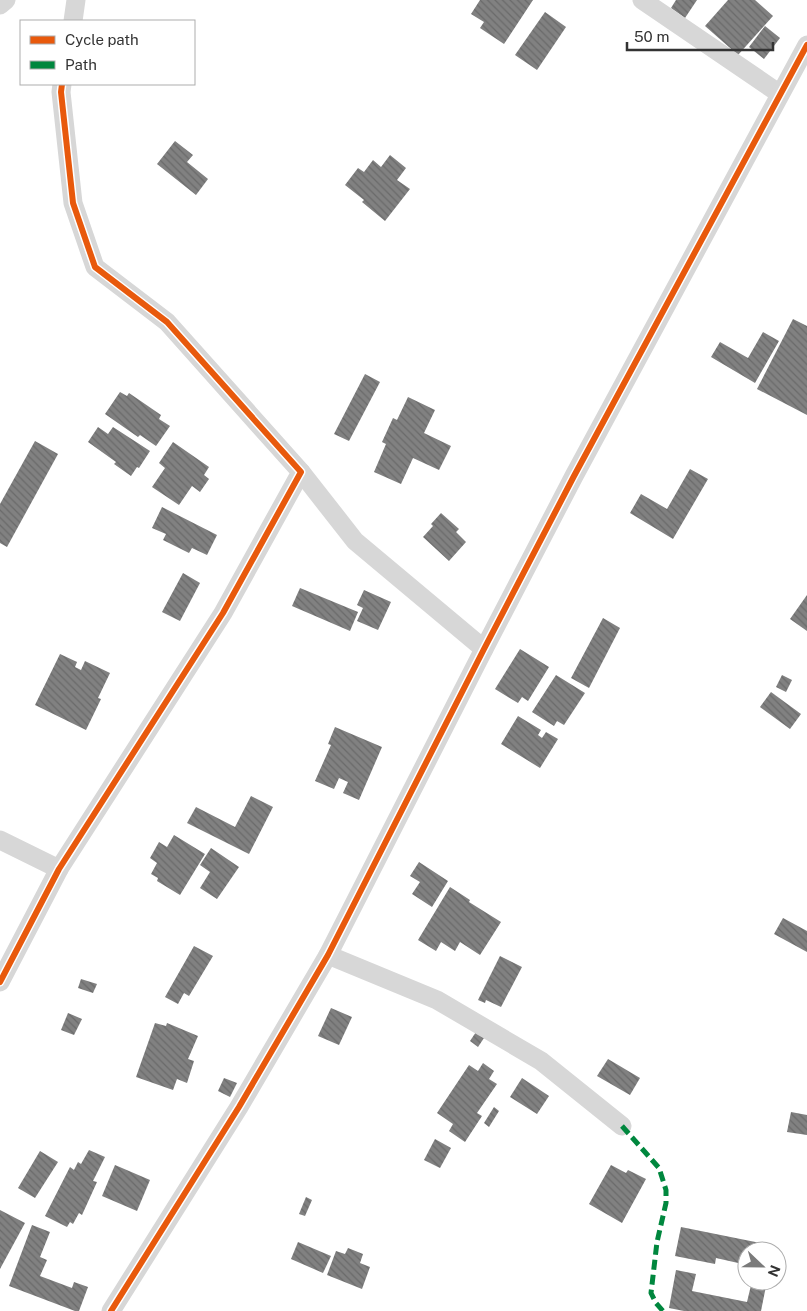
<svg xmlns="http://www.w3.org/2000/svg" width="807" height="1311" viewBox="0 0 807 1311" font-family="'Public Sans',sans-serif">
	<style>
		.building { fill: url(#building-back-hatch) }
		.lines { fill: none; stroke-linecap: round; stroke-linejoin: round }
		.street { stroke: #d7d7d7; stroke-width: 19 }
		.quiet { stroke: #00873e; stroke-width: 5; stroke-dasharray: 10 5; stroke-linecap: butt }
		.cycleway-casing { stroke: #fff; stroke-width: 9 }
		.cycleway { stroke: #e8590c; stroke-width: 6 }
	</style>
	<defs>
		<pattern id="building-back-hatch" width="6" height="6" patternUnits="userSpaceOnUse" patternTransform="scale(1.25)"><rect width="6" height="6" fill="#818181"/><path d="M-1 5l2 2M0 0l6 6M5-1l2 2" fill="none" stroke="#6a6a6a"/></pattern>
	</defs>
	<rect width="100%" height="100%" fill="#fff"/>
	<!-- building -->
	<g class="building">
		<polygon points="480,0 533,0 504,44 480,28 484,22 471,14"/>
		<polygon points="676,0 697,0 685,18 671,8"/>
		<polygon points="728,0 755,0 773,16 738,55 705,26"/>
		<polygon points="545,12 566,27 537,70 515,55"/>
		<polygon points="765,26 780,38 764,59 749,47"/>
		<polygon points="175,141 193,155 187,162 208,179 196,195 157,164"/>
		<polygon points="390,155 406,168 397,180 410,189 385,221 362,202 364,200 345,185 358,168 364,172 373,160 381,167"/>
		<polygon points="793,319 807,326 807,415 757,389"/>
		<polygon points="763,332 779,341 755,383 711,357 720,342 748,358"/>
		<polygon points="365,374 380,382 349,441 334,434"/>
		<polygon points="120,392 127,396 129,393 161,415 159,419 170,426 156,446 140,435 138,437 105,414"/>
		<polygon points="408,397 435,410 424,433 451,446 439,470 413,458 401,484 374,472 386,444 382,442 393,418 397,420"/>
		<polygon points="98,427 108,434 113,427 150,451 139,468 137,467 131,476 114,464 116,462 88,442"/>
		<polygon points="35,441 58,454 7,547 0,543 0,504"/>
		<polygon points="173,442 209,467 204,475 209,479 200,492 192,486 179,505 152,487 165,468 159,463"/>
		<polygon points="690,469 708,479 673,539 630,513 641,494 667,509"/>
		<polygon points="162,507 217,535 207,555 192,548 189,553 163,540 166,534 152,528"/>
		<polygon points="441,513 459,529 456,532 466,542 449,561 423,537 433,526 431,524"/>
		<polygon points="183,573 200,583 180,621 162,612"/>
		<polygon points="300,588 358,612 350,631 292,606"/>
		<polygon points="364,590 391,602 378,630 357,621 363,608 357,605"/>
		<polygon points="807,595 807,631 790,619"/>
		<polygon points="603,618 620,628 589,688 571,678"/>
		<polygon points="520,649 549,667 528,701 522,697 518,703 495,689"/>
		<polygon points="60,654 77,662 75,667 81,670 85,661 110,673 98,698 101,699 86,730 35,705"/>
		<polygon points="556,675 585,693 564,725 557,721 554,726 532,712"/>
		<polygon points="782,675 792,680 786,692 776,687"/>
		<polygon points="771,692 801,714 790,729 760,707"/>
		<polygon points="518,716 541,730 538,735 542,738 546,732 558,739 540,768 501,744"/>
		<polygon points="335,727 382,747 359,800 343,793 348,782 339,778 334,789 315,781 331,745 328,744"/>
		<polygon points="251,796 273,807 249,854 187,823 196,807 235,827"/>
		<polygon points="174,835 205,854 180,895 157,881 158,878 151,874 157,863 150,858 159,842 167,847"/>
		<polygon points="211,848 239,867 217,899 200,888 210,872 200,865"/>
		<polygon points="419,862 448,881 432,907 412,894 420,882 410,876"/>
		<polygon points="450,887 470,900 469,902 501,922 480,955 460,942 455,951 441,942 436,951 418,940"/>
		<polygon points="783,918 807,931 807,952 774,934"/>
		<polygon points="194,946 213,956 189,996 184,993 178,1004 165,997"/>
		<polygon points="500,956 522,967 501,1007 486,1000 485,1003 478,1000"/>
		<polygon points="81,979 97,984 93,993 78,988"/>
		<polygon points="331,1008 352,1017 339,1045 318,1036"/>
		<polygon points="68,1013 82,1019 74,1035 61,1030"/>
		<polygon points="155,1023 166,1026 167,1023 198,1036 188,1059 194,1061 187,1083 177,1079 173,1090 136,1077"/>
		<polygon points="476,1032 484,1038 478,1047 470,1041"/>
		<polygon points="608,1059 640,1078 630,1095 597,1076"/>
		<polygon points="483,1063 494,1071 489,1079 497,1084 477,1113 482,1116 465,1142 449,1131 453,1124 437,1113 469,1065 478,1071"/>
		<polygon points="224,1078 237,1083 230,1097 218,1091"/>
		<polygon points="522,1078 549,1096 537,1114 510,1097"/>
		<polygon points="494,1107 499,1111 489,1127 484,1123"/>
		<polygon points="791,1112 807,1115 807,1135 787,1132"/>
		<polygon points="435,1139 451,1148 440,1168 424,1160"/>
		<polygon points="89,1150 105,1157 93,1181 97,1182 82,1215 79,1213 73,1224 70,1222 67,1227 45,1216 70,1167 74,1170 78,1162 81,1164"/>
		<polygon points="40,1151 58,1162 35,1198 18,1188"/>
		<polygon points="115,1165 150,1180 137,1211 102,1196"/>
		<polygon points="611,1165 626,1173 628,1170 646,1179 622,1223 589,1204"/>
		<polygon points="306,1197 312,1200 305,1216 299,1214"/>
		<polygon points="0,1210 25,1223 0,1269"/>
		<polygon points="32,1225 50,1232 40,1257 47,1260 40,1276 72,1288 74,1282 88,1287 79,1311 75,1311 9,1286"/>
		<polygon points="681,1227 775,1246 774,1251 747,1251 747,1265 716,1258 715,1264 675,1256"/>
		<polygon points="298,1242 331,1256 323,1273 291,1259"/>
		<polygon points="348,1248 363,1254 360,1263 370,1267 362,1289 327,1275 336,1251 345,1254"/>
		<polygon points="676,1270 696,1274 692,1291 747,1302 752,1281 767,1281 761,1311 684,1311 669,1308"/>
	</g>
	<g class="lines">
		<!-- street -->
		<g class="street">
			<polyline points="642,0 780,94"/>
			<polyline points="0,5 6,0"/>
			<polyline points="73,21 76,0"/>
			<polyline points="301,472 355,541 484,649"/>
			<polyline points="0,840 59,869"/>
			<polyline points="328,955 437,1000 541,1061 622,1126"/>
			<polyline points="0,982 59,869 223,613 301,472 167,322 95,267 73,203 61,92 62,84"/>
			<polyline points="111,1311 239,1107 328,955 484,649 574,476 807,45"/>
		</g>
		<!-- quiet -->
		<polyline class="quiet" points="622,1126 659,1168 666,1190 666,1203 657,1242 651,1293 656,1303 663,1311"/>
		<!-- cycleway casing -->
		<g class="cycleway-casing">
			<g id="cycleway">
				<polyline points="0,982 59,869 223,613 301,472 167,322 95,267 73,203 61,92 62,84"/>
				<polyline points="111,1311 239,1107 328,955 484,649 574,476 807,45"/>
			</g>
		</g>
		<!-- cycleway -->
		<use href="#cycleway" class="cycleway"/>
	</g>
	<!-- legend -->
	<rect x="20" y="20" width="175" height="65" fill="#ffffff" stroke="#adadad"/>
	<rect x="30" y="36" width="25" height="8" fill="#e8590c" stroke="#adadad"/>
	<text x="65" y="45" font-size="15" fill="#333333">Cycle path</text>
	<rect x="30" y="61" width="25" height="8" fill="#00873e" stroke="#adadad"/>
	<text x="65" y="70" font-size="15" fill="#333333">Path</text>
	<!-- north arrow -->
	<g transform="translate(762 1266) rotate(112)"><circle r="24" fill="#ffffff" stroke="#adadad"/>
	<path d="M0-4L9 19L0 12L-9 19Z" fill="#7a7a7a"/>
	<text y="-8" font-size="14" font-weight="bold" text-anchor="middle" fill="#333333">N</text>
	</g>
	<!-- scale -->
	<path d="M627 42v8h146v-8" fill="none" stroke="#333333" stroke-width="2.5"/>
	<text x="634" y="42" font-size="15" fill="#333333" stroke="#ffffff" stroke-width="4" paint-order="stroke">50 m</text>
</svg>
